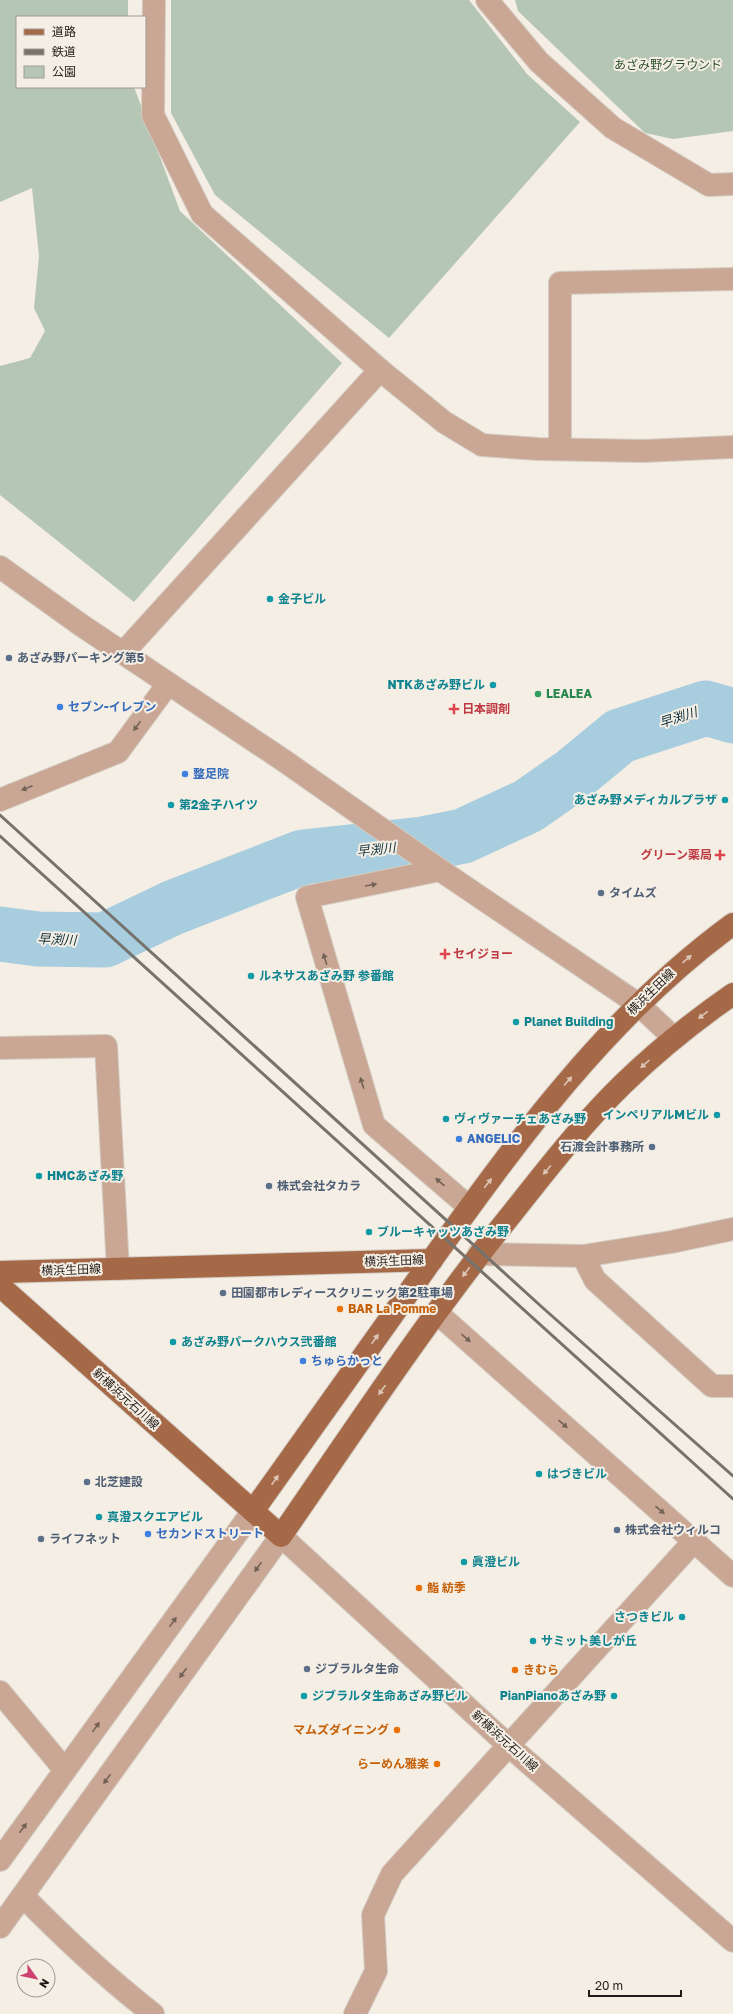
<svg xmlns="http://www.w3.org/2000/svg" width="733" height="2014" viewBox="0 0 733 2014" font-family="'Golos Text','Noto Sans JP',sans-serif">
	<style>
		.green { fill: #b6c6b5 }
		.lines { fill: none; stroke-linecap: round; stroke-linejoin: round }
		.river { stroke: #a7cdde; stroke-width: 55 }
		.minor-casing { stroke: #d3ccc3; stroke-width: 24 }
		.tertiary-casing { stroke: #d3ccc3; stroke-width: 24 }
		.primary-casing { stroke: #d3ccc3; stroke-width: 24 }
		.minor { stroke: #caa795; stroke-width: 22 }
		.tertiary { stroke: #caa795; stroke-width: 22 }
		.primary { stroke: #a56948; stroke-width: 22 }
		.rail { stroke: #76726c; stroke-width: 3 }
		.oneway { fill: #746156 }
		.oneway2 { fill: #ddc6b5 }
		.culture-dot { fill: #0f9aa8; stroke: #f5eee4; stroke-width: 1.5 }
		.service-dot { fill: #5c6f8a; stroke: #f5eee4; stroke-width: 1.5 }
		.leisure-dot { fill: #2e9e5b; stroke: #f5eee4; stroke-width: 1.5 }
		.shop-dot { fill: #3f7fe0; stroke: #f5eee4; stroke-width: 1.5 }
		.health-dot { fill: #e0444e; stroke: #f5eee4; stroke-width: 1.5 }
		.food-dot { fill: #e8710a; stroke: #f5eee4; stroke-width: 1.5 }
		.labels { text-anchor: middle; stroke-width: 4; stroke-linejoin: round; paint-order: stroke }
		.park-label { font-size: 12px; fill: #284f29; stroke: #f5eee4 }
		.culture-label { font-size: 12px; font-weight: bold; fill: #0d838f; stroke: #f5eee4; text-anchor: start }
		.service-label { font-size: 12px; font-weight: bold; fill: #4e5e75; stroke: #f5eee4; text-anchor: start }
		.leisure-label { font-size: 12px; font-weight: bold; fill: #27864d; stroke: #f5eee4; text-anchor: start }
		.shop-label { font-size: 12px; font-weight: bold; fill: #366cbe; stroke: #f5eee4; text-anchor: start }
		.health-label { font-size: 12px; font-weight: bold; fill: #be3a42; stroke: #f5eee4; text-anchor: start }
		.street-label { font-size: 12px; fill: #1e1b18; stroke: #f5eee4 }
		.food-label { font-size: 12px; font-weight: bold; fill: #c56008; stroke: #f5eee4; text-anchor: start }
		.water-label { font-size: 13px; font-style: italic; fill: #0b2f3c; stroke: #f5eee4 }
	</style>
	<rect width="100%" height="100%" fill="#f5eee4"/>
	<!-- green -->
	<g class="green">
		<polygon points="0,0 128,0 128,17 17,17 17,87 134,87 180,211 342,363 134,602 0,495 0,366 30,358 45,331 34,308 39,256 32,188 0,202"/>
		<polygon points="171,0 469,0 527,74 580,122 389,338 215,195 171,113"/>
		<polygon points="515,0 733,0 733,131 673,139 645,133 518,11"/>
	</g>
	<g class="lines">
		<!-- river -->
		<polyline class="river" points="0,934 38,939 105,940 172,908 303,857 423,844 463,836 528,806 574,774 620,736 706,708 733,716"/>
		<!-- minor casing -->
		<g class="minor-casing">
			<g id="minor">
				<polyline points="154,0 153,115 202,214 380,370 444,422 482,445 538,449 643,451 733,447"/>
				<polyline points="487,0 539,62 613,128 709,185 733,184"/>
				<polyline points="560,448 560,283 733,279"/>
				<polyline points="123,653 380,370"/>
				<polyline points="0,800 118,752 168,684"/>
				<polyline points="440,870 307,897 374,1125 469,1207"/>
				<polyline points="0,1048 106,1046 118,1269"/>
				<polyline points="583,1256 595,1280 712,1386 733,1386"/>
				<polyline points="436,1312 733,1576"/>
				<polyline points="0,1692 65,1770"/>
				<path d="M23,1896C64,1938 107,1978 153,2014"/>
				<polyline points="355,2014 376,1971 373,1915 392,1874 695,1540"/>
			</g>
		</g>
		<!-- tertiary casing -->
		<g class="tertiary-casing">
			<g id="tertiary">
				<polyline points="0,567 81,625 283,760 440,870 638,1004 674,1038"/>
				<polyline points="479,1254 583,1256 671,1242 733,1229"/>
				<polyline points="0,1860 253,1511"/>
				<polyline points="0,1927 281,1536 508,1745 733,1941"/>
			</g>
		</g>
		<!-- primary casing -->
		<g class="primary-casing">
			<g id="primary">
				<polyline points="0,1272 432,1260"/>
				<path d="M0,1286L281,1536C357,1426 430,1315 514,1211C548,1168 583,1123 623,1084C657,1051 694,1021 733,994"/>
				<path d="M253,1511C310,1430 368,1349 426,1268C515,1143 608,1015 733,924"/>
			</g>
		</g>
		<!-- minor -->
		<use href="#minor" class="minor"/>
		<!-- tertiary -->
		<use href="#tertiary" class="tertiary"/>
		<!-- primary -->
		<use href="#primary" class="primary"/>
		<!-- rail -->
		<g class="rail">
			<polyline points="0,815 543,1308 733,1476"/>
			<polyline points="0,836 733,1499"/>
		</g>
	</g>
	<!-- one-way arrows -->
	<defs><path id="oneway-solid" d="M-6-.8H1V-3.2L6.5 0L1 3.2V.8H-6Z"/></defs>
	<g class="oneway">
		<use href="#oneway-solid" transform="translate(137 726) rotate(126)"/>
		<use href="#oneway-solid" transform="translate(27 788) rotate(158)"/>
		<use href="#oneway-solid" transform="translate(371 885) rotate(-10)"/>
		<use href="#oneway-solid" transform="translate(325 959) rotate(-107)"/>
		<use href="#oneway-solid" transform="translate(362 1083) rotate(-107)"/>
		<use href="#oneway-solid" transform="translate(440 1182) rotate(-139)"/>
		<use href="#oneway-solid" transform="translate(466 1338) rotate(41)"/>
		<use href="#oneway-solid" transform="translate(563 1424) rotate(41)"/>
		<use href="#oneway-solid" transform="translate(660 1510) rotate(41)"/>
		<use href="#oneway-solid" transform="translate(258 1567) rotate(126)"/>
		<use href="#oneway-solid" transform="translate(173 1622) rotate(-54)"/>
		<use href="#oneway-solid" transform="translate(183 1673) rotate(126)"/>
		<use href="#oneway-solid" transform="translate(96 1727) rotate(-54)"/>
		<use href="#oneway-solid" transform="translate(107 1779) rotate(126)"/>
		<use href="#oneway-solid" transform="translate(23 1828) rotate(-54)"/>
	</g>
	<g class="oneway2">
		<use href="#oneway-solid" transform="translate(687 959) rotate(-40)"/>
		<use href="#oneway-solid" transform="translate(703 1015) rotate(142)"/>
		<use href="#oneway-solid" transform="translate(645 1064) rotate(138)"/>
		<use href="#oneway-solid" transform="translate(568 1081) rotate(-48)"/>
		<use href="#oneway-solid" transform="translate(547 1170) rotate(130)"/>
		<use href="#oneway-solid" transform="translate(488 1183) rotate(-52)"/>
		<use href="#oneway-solid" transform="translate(466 1272) rotate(127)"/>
		<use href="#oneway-solid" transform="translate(375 1339) rotate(-55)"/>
		<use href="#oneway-solid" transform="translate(382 1390) rotate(125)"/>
		<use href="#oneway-solid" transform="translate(275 1480) rotate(-55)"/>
	</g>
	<!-- markers -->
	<g class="culture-dot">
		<circle cx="270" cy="599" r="4"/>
		<circle cx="493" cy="685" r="4"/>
		<circle cx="725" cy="800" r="4"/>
		<circle cx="171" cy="805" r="4"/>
		<circle cx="251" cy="976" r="4"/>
		<circle cx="516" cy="1022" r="4"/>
		<circle cx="717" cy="1115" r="4"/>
		<circle cx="446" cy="1119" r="4"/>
		<circle cx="39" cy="1176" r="4"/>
		<circle cx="369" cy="1232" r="4"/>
		<circle cx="173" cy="1342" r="4"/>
		<circle cx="539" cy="1474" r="4"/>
		<circle cx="99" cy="1517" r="4"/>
		<circle cx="464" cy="1562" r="4"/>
		<circle cx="682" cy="1617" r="4"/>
		<circle cx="533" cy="1641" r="4"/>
		<circle cx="304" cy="1696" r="4"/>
		<circle cx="614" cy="1696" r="4"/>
	</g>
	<g class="service-dot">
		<circle cx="9" cy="658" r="4"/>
		<circle cx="601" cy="893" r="4"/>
		<circle cx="652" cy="1147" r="4"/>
		<circle cx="269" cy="1186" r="4"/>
		<circle cx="223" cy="1293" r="4"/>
		<circle cx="87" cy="1482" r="4"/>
		<circle cx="617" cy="1530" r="4"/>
		<circle cx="41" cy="1539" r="4"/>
		<circle cx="307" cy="1669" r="4"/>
	</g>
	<circle class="leisure-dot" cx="538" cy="694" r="4"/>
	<g class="shop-dot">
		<circle cx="60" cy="707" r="4"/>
		<circle cx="185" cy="774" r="4"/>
		<circle cx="459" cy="1139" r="4"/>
		<circle cx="303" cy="1361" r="4"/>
		<circle cx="148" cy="1534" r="4"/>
	</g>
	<g class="health-dot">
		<path d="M452 703h4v4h4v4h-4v4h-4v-4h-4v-4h4z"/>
		<path d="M718 849h4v4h4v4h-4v4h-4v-4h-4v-4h4z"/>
		<path d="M443 948h4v4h4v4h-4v4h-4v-4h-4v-4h4z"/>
	</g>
	<g class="food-dot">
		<circle cx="340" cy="1309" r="4"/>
		<circle cx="419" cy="1588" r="4"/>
		<circle cx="515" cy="1670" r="4"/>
		<circle cx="397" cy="1730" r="4"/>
		<circle cx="437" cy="1764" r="4"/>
	</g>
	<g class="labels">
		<!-- park labels -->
		<g class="park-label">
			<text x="668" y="69">あざみ野グラウンド</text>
		</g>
		<!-- culture labels -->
		<g class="culture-label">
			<text x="278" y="603">金子ビル</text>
			<text x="485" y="689" text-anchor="end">NTKあざみ野ビル</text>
			<text x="717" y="804" text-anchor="end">あざみ野メディカルプラザ</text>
			<text x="179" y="809">第2金子ハイツ</text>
			<text x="259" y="980">ルネサスあざみ野 参番館</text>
			<text x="524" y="1026">Planet Building</text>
			<text x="709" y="1119" text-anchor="end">インペリアルMビル</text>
			<text x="454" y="1123">ヴィヴァーチェあざみ野</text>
			<text x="47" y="1180">HMCあざみ野</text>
			<text x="377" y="1236">ブルーキャッツあざみ野</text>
			<text x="181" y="1346">あざみ野パークハウス弐番館</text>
			<text x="547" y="1478">はづきビル</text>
			<text x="107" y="1521">真澄スクエアビル</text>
			<text x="472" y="1566">眞澄ビル</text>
			<text x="674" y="1621" text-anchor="end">さつきビル</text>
			<text x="541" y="1645">サミット美しが丘</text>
			<text x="312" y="1700">ジブラルタ生命あざみ野ビル</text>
			<text x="606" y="1700" text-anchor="end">PianPianoあざみ野</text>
		</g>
		<!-- service labels -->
		<g class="service-label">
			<text x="17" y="662">あざみ野パーキング第5</text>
			<text x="609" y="897">タイムズ</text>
			<text x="644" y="1151" text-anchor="end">石渡会計事務所</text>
			<text x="277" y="1190">株式会社タカラ</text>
			<text x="231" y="1297">田園都市レディースクリニック第2駐車場</text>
			<text x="95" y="1486">北芝建設</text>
			<text x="625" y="1534">株式会社ウィルコ</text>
			<text x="49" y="1543">ライフネット</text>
			<text x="315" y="1673">ジブラルタ生命</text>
		</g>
		<!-- leisure labels -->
		<g class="leisure-label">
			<text x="546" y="698">LEALEA</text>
		</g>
		<!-- shop labels -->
		<g class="shop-label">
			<text x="68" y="711">セブン-イレブン</text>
			<text x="193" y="778">整足院</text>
			<text x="467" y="1143">ANGELIC</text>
			<text x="311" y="1365">ちゅらかっと</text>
			<text x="156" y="1538">セカンドストリート</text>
		</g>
		<!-- health labels -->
		<g class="health-label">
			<text x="462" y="713">日本調剤</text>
			<text x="712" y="859" text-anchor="end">グリーン薬局</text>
			<text x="453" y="958">セイジョー</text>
		</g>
		<!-- street labels -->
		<g class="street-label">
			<text transform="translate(651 992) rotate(-44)" y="4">横浜生田線</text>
			<text transform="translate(394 1261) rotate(-2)" y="4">横浜生田線</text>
			<text transform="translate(71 1270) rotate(-2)" y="4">横浜生田線</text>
			<text transform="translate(126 1399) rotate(42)" y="4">新横浜元石川線</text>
			<text transform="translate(505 1741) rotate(42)" y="4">新横浜元石川線</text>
		</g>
		<!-- food labels -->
		<g class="food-label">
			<text x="348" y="1313">BAR La Pomme</text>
			<text x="427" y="1592">鮨 紡季</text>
			<text x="523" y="1674">きむら</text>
			<text x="389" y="1734" text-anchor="end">マムズダイニング</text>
			<text x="429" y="1768" text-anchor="end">らーめん雅楽</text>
		</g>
		<!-- water labels -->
		<g class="water-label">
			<text transform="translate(678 717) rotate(-18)" y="5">早渕川</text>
			<text transform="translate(376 849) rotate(-6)" y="5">早渕川</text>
			<text transform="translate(57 939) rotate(2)" y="5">早渕川</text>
		</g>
	</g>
	<!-- legend -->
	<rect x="16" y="16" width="130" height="72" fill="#f5eee4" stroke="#9f9a92"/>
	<rect x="24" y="29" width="20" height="6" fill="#a56948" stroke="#9f9a92"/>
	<text x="52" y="36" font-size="12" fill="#1e1b18">道路</text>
	<rect x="24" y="49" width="20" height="6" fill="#76726c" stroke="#9f9a92"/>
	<text x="52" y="56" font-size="12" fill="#1e1b18">鉄道</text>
	<rect x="24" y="66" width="20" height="12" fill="#b6c6b5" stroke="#9f9a92"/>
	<text x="52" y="76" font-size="12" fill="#1e1b18">公園</text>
	<!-- north arrow -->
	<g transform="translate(36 1978) rotate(123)"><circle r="19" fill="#f5eee4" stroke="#9f9a92"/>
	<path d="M0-3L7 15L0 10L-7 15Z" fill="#cd4170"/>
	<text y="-6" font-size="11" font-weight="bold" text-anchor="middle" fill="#1e1b18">N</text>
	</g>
	<!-- scale -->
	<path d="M589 1990v6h92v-6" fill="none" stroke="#1e1b18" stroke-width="2"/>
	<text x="595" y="1990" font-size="12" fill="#1e1b18" stroke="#f5eee4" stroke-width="3" paint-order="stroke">20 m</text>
</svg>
